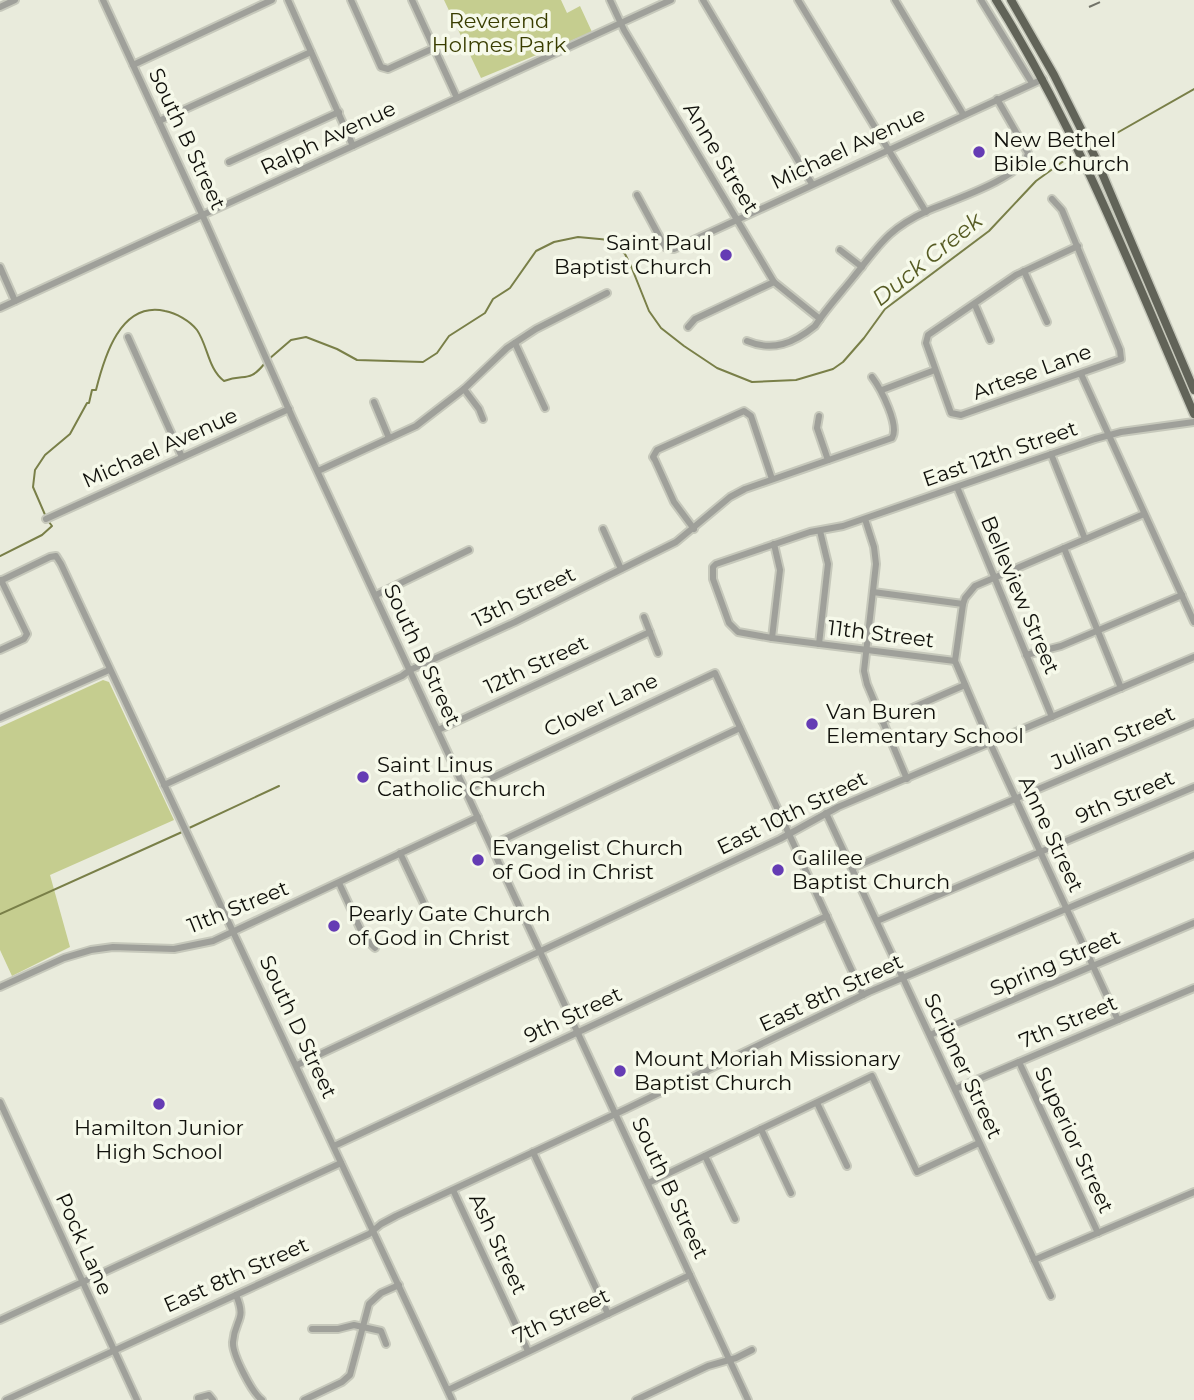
<svg xmlns="http://www.w3.org/2000/svg" width="1194" height="1400" viewBox="0 0 1194 1400" font-family="Montserrat,sans-serif">
	<style>
		.green { fill: #c5cd8f }
		.lines { fill: none; stroke-linecap: round; stroke-linejoin: round }
		.stream { stroke: #797f48; stroke-width: 2 }
		.minor-casing { stroke: #c6c8bb; stroke-width: 10 }
		.major-casing { stroke: #c6c8bb; stroke-width: 11 }
		.minor { stroke: #9fa09a; stroke-width: 6 }
		.major { stroke: #616358; stroke-width: 8 }
		.rail { stroke: #717268; stroke-width: 2; stroke-dasharray: 12 12; stroke-linecap: butt }
		.poi-dot { fill: #653cb4; stroke: #f6f9ea; stroke-width: 2.5 }
		.labels { text-anchor: middle; stroke-width: 7; stroke-linejoin: round; paint-order: stroke }
		.park-label { font-size: 21px; fill: #393d00; stroke: #f6f9ea }
		.street-label { font-size: 21px; fill: #10100b; stroke: #f6f9ea }
		.poi-label { font-size: 21px; fill: #10100b; stroke: #f6f9ea; text-anchor: start }
		.water-label { font-size: 23px; font-style: italic; fill: #565b23; stroke: #f6f9ea }
	</style>
	<rect width="100%" height="100%" fill="#e9ebdc"/>
	<!-- green -->
	<g class="green">
		<polygon points="444,0 561,0 567,13 580,6 592,32 481,78"/>
		<polygon points="103,680 109,682 174,820 50,875 70,947 12,976 0,950 0,727"/>
	</g>
	<g class="lines">
		<!-- stream -->
		<g class="stream">
			<polyline points="1094,146 1194,89"/>
			<polyline points="269,359 291,340 306,337 337,349 357,360 423,362 437,353 449,336 485,313 493,299 510,288 536,251 554,242 578,237 610,240 625,254 631,266 649,311 661,328 684,346 717,368 752,382 796,380 833,369 843,362 864,338 885,309 989,231 1036,181 1076,152"/>
			<path d="M46,517L33,487L35,470L45,455L70,434L87,403H89L92,390H96C104,358 120,301 165,311C176,313 190,321 197,330C208,346 208,369 224,381C246,373 248,384 265,363"/>
			<polyline points="0,556 42,535 52,526 49,522"/>
			<polyline points="187,829 279,786"/>
			<polyline points="0,914 182,832"/>
		</g>
		<!-- minor casing -->
		<g class="minor-casing">
			<g id="minor">
				<polyline points="103,0 206,223 293,419 748,1400"/>
				<polyline points="288,0 353,146"/>
				<polyline points="351,0 381,67 388,69 434,48"/>
				<polyline points="412,0 457,98"/>
				<polyline points="610,0 624,30 774,282 820,319"/>
				<polyline points="703,0 812,184"/>
				<polyline points="798,0 926,212"/>
				<polyline points="895,0 963,114"/>
				<polyline points="981,0 1032,83"/>
				<polyline points="0,7 15,0"/>
				<polyline points="133,65 272,0"/>
				<polyline points="159,121 311,52"/>
				<polyline points="229,162 339,112"/>
				<polyline points="637,195 665,247 674,249 1043,79"/>
				<polyline points="1052,199 1062,210 1120,350 1121,359 961,415 951,413 926,343 928,335 1016,275 1078,246"/>
				<polyline points="840,250 862,267"/>
				<polyline points="0,267 15,301"/>
				<polyline points="1024,271 1047,322"/>
				<polyline points="975,305 990,340"/>
				<polyline points="0,308 671,0"/>
				<polyline points="688,327 695,319 774,282"/>
				<polyline points="128,337 182,457"/>
				<path d="M747,341C773,352 794,343 815,326C826,309 840,294 852,279C879,246 886,230 927,211C950,201 1023,178 1028,153L997,99"/>
				<polyline points="515,343 545,408"/>
				<polyline points="1081,374 1194,622"/>
				<polyline points="464,389 479,409 483,419"/>
				<polyline points="882,390 935,370"/>
				<polyline points="374,402 389,438"/>
				<polyline points="819,416 817,428 828,460"/>
				<polyline points="1051,454 1085,539"/>
				<polyline points="318,471 416,426 464,389 507,348 536,329 607,293"/>
				<polyline points="957,487 1052,717"/>
				<polyline points="46,519 289,409"/>
				<polyline points="865,519 874,547 876,564 864,671 867,684 907,779"/>
				<polyline points="603,529 621,569"/>
				<polyline points="694,529 674,502 655,460 653,457 657,450 744,411 751,416 772,479"/>
				<polyline points="1064,548 1121,688"/>
				<polyline points="0,581 50,557 56,556 61,564 452,1400"/>
				<polyline points="873,592 963,604"/>
				<polyline points="376,595 469,550"/>
				<polyline points="644,617 658,653"/>
				<polyline points="772,638 780,570 774,544"/>
				<polyline points="819,644 828,564 820,531"/>
				<polyline points="0,650 24,639 27,634 1,580"/>
				<polyline points="1026,655 1061,646 1182,595"/>
				<polyline points="955,661 772,638 738,632 729,623 713,579 713,567 716,564 810,532 843,526 1095,439 1121,432 1194,422"/>
				<polyline points="955,661 990,743 1118,1020"/>
				<polyline points="955,661 963,604 965,598 975,586 1144,514"/>
				<polyline points="0,718 109,670"/>
				<polyline points="882,721 965,685"/>
				<polyline points="438,730 650,632"/>
				<path d="M164,785L402,676L410,670L515,622L676,542L730,497L745,489L892,438C900,426 881,389 872,377"/>
				<polyline points="466,790 715,673 863,995"/>
				<polyline points="826,813 1051,1296"/>
				<polyline points="492,845 740,728"/>
				<polyline points="400,853 425,906"/>
				<polyline points="852,868 1194,723"/>
				<polyline points="339,883 364,937 375,948"/>
				<polyline points="877,921 1194,787"/>
				<polyline points="0,987 64,958 91,950 113,947 174,949 213,941 478,817"/>
				<polyline points="930,1035 1194,923"/>
				<polyline points="1019,1062 1098,1233"/>
				<polyline points="297,1065 780,839 838,807 1194,657"/>
				<polyline points="955,1089 1194,988"/>
				<polyline points="0,1102 137,1400"/>
				<polyline points="817,1103 847,1166"/>
				<polyline points="761,1129 791,1193"/>
				<polyline points="334,1146 827,916"/>
				<polyline points="533,1152 608,1314"/>
				<polyline points="705,1156 735,1219"/>
				<polyline points="648,1183 872,1076 917,1172 979,1143"/>
				<polyline points="453,1190 528,1351"/>
				<polyline points="1034,1260 1194,1192"/>
				<path d="M236,1295C247,1321 235,1318 233,1342C232,1354 252,1393 262,1400"/>
				<polyline points="0,1320 341,1163"/>
				<polyline points="312,1329 338,1329 354,1325 381,1331 386,1344"/>
				<polyline points="448,1390 690,1275"/>
				<polyline points="198,1398 209,1395 213,1400"/>
				<polyline points="6,1400 369,1234 381,1224 396,1216 626,1109 869,992 1194,855"/>
				<polyline points="304,1400 342,1382 350,1375 369,1304 381,1293 399,1285"/>
				<polyline points="636,1400 708,1366 736,1358 752,1350"/>
			</g>
		</g>
		<!-- major casing -->
		<g class="major-casing">
			<g id="major">
				<path d="M996,0C1078,131 1133,273 1194,414"/>
				<polyline points="1011,0 1054,75 1096,159 1194,390"/>
			</g>
		</g>
		<!-- minor -->
		<use href="#minor" class="minor"/>
		<!-- major -->
		<use href="#major" class="major"/>
		<!-- rail -->
		<polyline class="rail" points="1089,7 1105,0"/>
	</g>
	<!-- markers -->
	<g class="poi-dot">
		<circle cx="979" cy="152" r="7"/>
		<circle cx="726" cy="255" r="7"/>
		<circle cx="812" cy="724" r="7"/>
		<circle cx="363" cy="777" r="7"/>
		<circle cx="478" cy="860" r="7"/>
		<circle cx="778" cy="870" r="7"/>
		<circle cx="334" cy="926" r="7"/>
		<circle cx="620" cy="1071" r="7"/>
		<circle cx="159" cy="1104" r="7"/>
	</g>
	<g class="labels">
		<!-- park labels -->
		<g class="park-label">
			<text x="499" y="28">Reverend<tspan x="499" dy="24">Holmes Park</tspan></text>
		</g>
		<!-- street labels -->
		<g class="street-label">
			<text transform="translate(328 138) rotate(-25)" y="7">Ralph Avenue</text>
			<text transform="translate(187 139) rotate(65)" y="7">South B Street</text>
			<text transform="translate(848 148) rotate(-25)" y="7">Michael Avenue</text>
			<text transform="translate(721 158) rotate(59)" y="7">Anne Street</text>
			<text transform="translate(1032 372) rotate(-20)" y="7">Artese Lane</text>
			<text transform="translate(160 448) rotate(-24)" y="7">Michael Avenue</text>
			<text transform="translate(1000 454) rotate(-19)" y="7">East 12th Street</text>
			<text transform="translate(1020 595) rotate(67)" y="7">Belleview Street</text>
			<text transform="translate(524 597) rotate(-26)" y="7">13th Street</text>
			<text transform="translate(881 634) rotate(7)" y="7">11th Street</text>
			<text transform="translate(422 655) rotate(65)" y="7">South B Street</text>
			<text transform="translate(536 665) rotate(-25)" y="7">12th Street</text>
			<text transform="translate(601 705) rotate(-25)" y="7">Clover Lane</text>
			<text transform="translate(1113 738) rotate(-23)" y="7">Julian Street</text>
			<text transform="translate(1125 797) rotate(-23)" y="7">9th Street</text>
			<text transform="translate(792 813) rotate(-26)" y="7">East 10th Street</text>
			<text transform="translate(1051 834) rotate(65)" y="7">Anne Street</text>
			<text transform="translate(238 907) rotate(-22)" y="7">11th Street</text>
			<text transform="translate(1055 963) rotate(-23)" y="7">Spring Street</text>
			<text transform="translate(831 993) rotate(-25)" y="7">East 8th Street</text>
			<text transform="translate(573 1015) rotate(-25)" y="7">9th Street</text>
			<text transform="translate(1068 1022) rotate(-23)" y="7">7th Street</text>
			<text transform="translate(298 1027) rotate(65)" y="7">South D Street</text>
			<text transform="translate(963 1066) rotate(65)" y="7">Scribner Street</text>
			<text transform="translate(1074 1140) rotate(65)" y="7">Superior Street</text>
			<text transform="translate(670 1188) rotate(65)" y="7">South B Street</text>
			<text transform="translate(84 1244) rotate(66)" y="7">Pock Lane</text>
			<text transform="translate(498 1244) rotate(65)" y="7">Ash Street</text>
			<text transform="translate(236 1275) rotate(-24)" y="7">East 8th Street</text>
			<text transform="translate(561 1316) rotate(-25)" y="7">7th Street</text>
		</g>
		<!-- poi labels -->
		<g class="poi-label">
			<text x="993" y="147">New Bethel<tspan x="993" dy="24">Bible Church</tspan></text>
			<text x="712" y="250" text-anchor="end">Saint Paul<tspan x="712" dy="24">Baptist Church</tspan></text>
			<text x="826" y="719">Van Buren<tspan x="826" dy="24">Elementary School</tspan></text>
			<text x="377" y="772">Saint Linus<tspan x="377" dy="24">Catholic Church</tspan></text>
			<text x="492" y="855">Evangelist Church<tspan x="492" dy="24">of God in Christ</tspan></text>
			<text x="792" y="865">Galilee<tspan x="792" dy="24">Baptist Church</tspan></text>
			<text x="348" y="921">Pearly Gate Church<tspan x="348" dy="24">of God in Christ</tspan></text>
			<text x="634" y="1066">Mount Moriah Missionary<tspan x="634" dy="24">Baptist Church</tspan></text>
			<text x="159" y="1135" text-anchor="middle">Hamilton Junior<tspan x="159" dy="24">High School</tspan></text>
		</g>
		<!-- water labels -->
		<g class="water-label">
			<text transform="translate(927 259) rotate(-39)" y="8">Duck Creek</text>
		</g>
	</g>
</svg>
